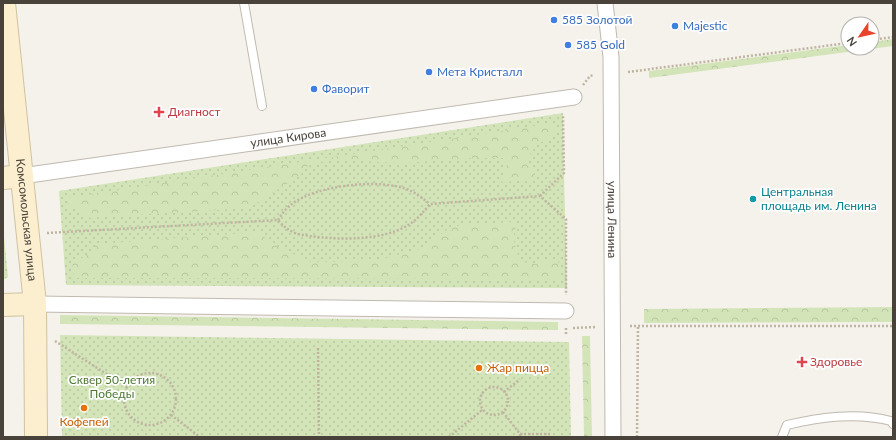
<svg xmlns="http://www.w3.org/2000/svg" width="896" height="440" viewBox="0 0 896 440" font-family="Lato,sans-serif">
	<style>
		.grass { fill: url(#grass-dots) }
		.forest { fill: url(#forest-crowns) }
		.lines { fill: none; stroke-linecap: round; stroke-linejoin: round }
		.lane-casing { stroke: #c0b9af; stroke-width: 10 }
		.street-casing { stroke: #c0b9af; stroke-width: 17 }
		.secondary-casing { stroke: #d0c29f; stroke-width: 24 }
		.path { stroke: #c0b4a1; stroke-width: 2.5; stroke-dasharray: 2 2; stroke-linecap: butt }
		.lane { stroke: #fff; stroke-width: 8 }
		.street { stroke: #fff; stroke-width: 15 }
		.secondary { stroke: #fbefd0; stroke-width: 22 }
		.shop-dot { fill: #3f7fe0; stroke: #fff; stroke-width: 1.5 }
		.health-dot { fill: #e0444e; stroke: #fff; stroke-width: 1.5 }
		.culture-dot { fill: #0f9aa8; stroke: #fff; stroke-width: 1.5 }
		.food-dot { fill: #e8710a; stroke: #fff; stroke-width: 1.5 }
		.labels { text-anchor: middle; stroke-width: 3.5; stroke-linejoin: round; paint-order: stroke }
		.shop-label { font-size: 12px; fill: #366cbe; stroke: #fff; text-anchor: start }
		.health-label { font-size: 12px; fill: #be3a42; stroke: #fff; text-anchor: start }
		.street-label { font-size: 12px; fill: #49423a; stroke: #fff }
		.culture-label { font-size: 12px; fill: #0d838f; stroke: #fff; text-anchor: start }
		.food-label { font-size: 12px; fill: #c56008; stroke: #fff; text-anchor: start }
		.park-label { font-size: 12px; fill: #4e7731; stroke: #fff }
	</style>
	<defs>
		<pattern id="grass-dots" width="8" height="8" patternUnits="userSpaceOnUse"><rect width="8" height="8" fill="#d3e5b8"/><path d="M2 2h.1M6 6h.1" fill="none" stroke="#b7c69f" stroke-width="1.8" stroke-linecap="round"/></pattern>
		<pattern id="forest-crowns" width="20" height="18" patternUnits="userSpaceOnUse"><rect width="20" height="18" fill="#d3e5b8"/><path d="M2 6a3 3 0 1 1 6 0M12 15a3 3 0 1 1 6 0" fill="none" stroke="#b7c69f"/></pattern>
	</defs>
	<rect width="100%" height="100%" fill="#f5f2ec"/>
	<!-- grass -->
	<g class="grass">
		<polygon points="563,113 564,173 567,288 66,285 59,191"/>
		<polygon points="3,226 8,277 3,280"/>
		<polygon points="60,335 569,342 571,437 62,437"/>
	</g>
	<!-- forest -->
	<g class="forest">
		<polygon points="893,39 893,46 649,78 649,71 848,45 848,48 872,48 872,42"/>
		<path d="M553,123L556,132L550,140L537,143L532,149L528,161L537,179C527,185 527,179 518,180C511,180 508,184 502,182L503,175L507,166L503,158H476L402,163L340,160L319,162L308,166L302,173L294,179L249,208L86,218L77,209L69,208L67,198Z"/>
		<polygon points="513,222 516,227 513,237 517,253 523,262 536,264 546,259 558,259 560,279 74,278 72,261 85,257 97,244 258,232 274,245 311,262 374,261 420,249 451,227 469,224"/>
		<polygon points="893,307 893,322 644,323 644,309"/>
		<polygon points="60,315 558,322 558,330 60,324"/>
		<polygon points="582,336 590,336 592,437 584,437"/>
	</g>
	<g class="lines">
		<!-- lane casing -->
		<g class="lane-casing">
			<g id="lane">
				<polyline points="244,3 262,106"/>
				<path d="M782,437L787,425C821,417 857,412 891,421L893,424"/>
			</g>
		</g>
		<!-- street casing -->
		<g class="street-casing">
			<g id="street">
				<path id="s1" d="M605,3L611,57L613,437"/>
				<path id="s2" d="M22,176L574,97"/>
				<polyline points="35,304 566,311"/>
			</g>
		</g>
		<!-- secondary casing -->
		<g class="secondary-casing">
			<g id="secondary">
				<path id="s3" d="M4,3L35,304L36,437"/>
				<polyline points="3,178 22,176"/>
				<polyline points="3,305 35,304"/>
			</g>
		</g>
		<!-- path -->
		<g class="path">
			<polyline points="872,40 893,37"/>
			<polyline points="628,72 848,43"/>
			<polyline points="583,85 590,76 594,75"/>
			<polyline points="540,196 564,173 563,115"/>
			<path d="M278,220C282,214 286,208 292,204C316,185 381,178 409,190C416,193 423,199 430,204"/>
			<path d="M47,233L278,220C283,226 288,230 295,233C300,235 305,235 310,236C338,240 383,241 408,225C417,220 423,212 430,204L540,196L566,219V295"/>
			<polyline points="630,326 893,326"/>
			<polyline points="566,328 566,335"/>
			<polyline points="573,328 597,327"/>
			<polyline points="55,341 127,387"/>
			<polyline points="318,348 319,437"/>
			<circle cx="150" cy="399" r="26"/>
			<circle cx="494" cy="401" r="14"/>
			<polyline points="504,392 520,379"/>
			<polyline points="503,412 520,434 520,437"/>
			<polyline points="171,415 200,437"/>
			<polyline points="520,434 552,434"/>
			<polyline points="449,437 482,410"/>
			<polyline points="637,437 638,326"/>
		</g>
		<!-- lane -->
		<use href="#lane" class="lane"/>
		<!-- street -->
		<use href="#street" class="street"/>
		<!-- secondary -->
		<use href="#secondary" class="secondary"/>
	</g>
	<!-- markers -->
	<g class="shop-dot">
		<circle cx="554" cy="20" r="4"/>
		<circle cx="675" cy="26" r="4"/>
		<circle cx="568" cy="45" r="4"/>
		<circle cx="429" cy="72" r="4"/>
		<circle cx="314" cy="89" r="4"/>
	</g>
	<g class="health-dot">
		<path d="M157 106h4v4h4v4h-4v4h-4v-4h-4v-4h4z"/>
		<path d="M800 356h4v4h4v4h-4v4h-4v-4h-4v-4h4z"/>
	</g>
	<circle class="culture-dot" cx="753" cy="199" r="4"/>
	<g class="food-dot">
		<circle cx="479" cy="368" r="4"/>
		<circle cx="84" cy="408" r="4"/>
	</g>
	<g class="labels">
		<!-- shop labels -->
		<g class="shop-label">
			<text x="562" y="24">585 Золотой</text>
			<text x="683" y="30">Majestic</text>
			<text x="576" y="49">585 Gold</text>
			<text x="437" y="76">Мета Кристалл</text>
			<text x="322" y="93">Фаворит</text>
		</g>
		<!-- health labels -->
		<g class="health-label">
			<text x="168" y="116">Диагност</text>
			<text x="810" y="366">Здоровье</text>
		</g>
		<!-- street labels -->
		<g class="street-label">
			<text dy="4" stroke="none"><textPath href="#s2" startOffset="269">улица Кирова</textPath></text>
			<text dy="4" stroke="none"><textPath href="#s3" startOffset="218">Комсомольская улица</textPath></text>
			<text dy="4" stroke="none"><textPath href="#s1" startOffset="217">улица Ленина</textPath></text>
		</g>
		<!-- culture labels -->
		<g class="culture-label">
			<text x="761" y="196">Центральная<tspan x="761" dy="14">площадь им. Ленина</tspan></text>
		</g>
		<!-- food labels -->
		<g class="food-label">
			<text x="487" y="372">Жар пицца</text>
			<text x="84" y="426" text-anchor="middle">Кофепей</text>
		</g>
		<!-- park labels -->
		<g class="park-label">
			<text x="112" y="384">Сквер 50-летия<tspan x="112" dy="14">Победы</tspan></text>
		</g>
	</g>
	<!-- border -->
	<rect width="896" height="440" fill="none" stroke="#49423a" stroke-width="8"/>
	<!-- north arrow -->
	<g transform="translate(860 36) rotate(236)"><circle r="19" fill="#ffffff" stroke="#b6b3b0"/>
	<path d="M0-3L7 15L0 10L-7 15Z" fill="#e9432e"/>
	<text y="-6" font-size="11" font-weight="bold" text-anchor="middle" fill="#49423a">N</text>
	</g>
</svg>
